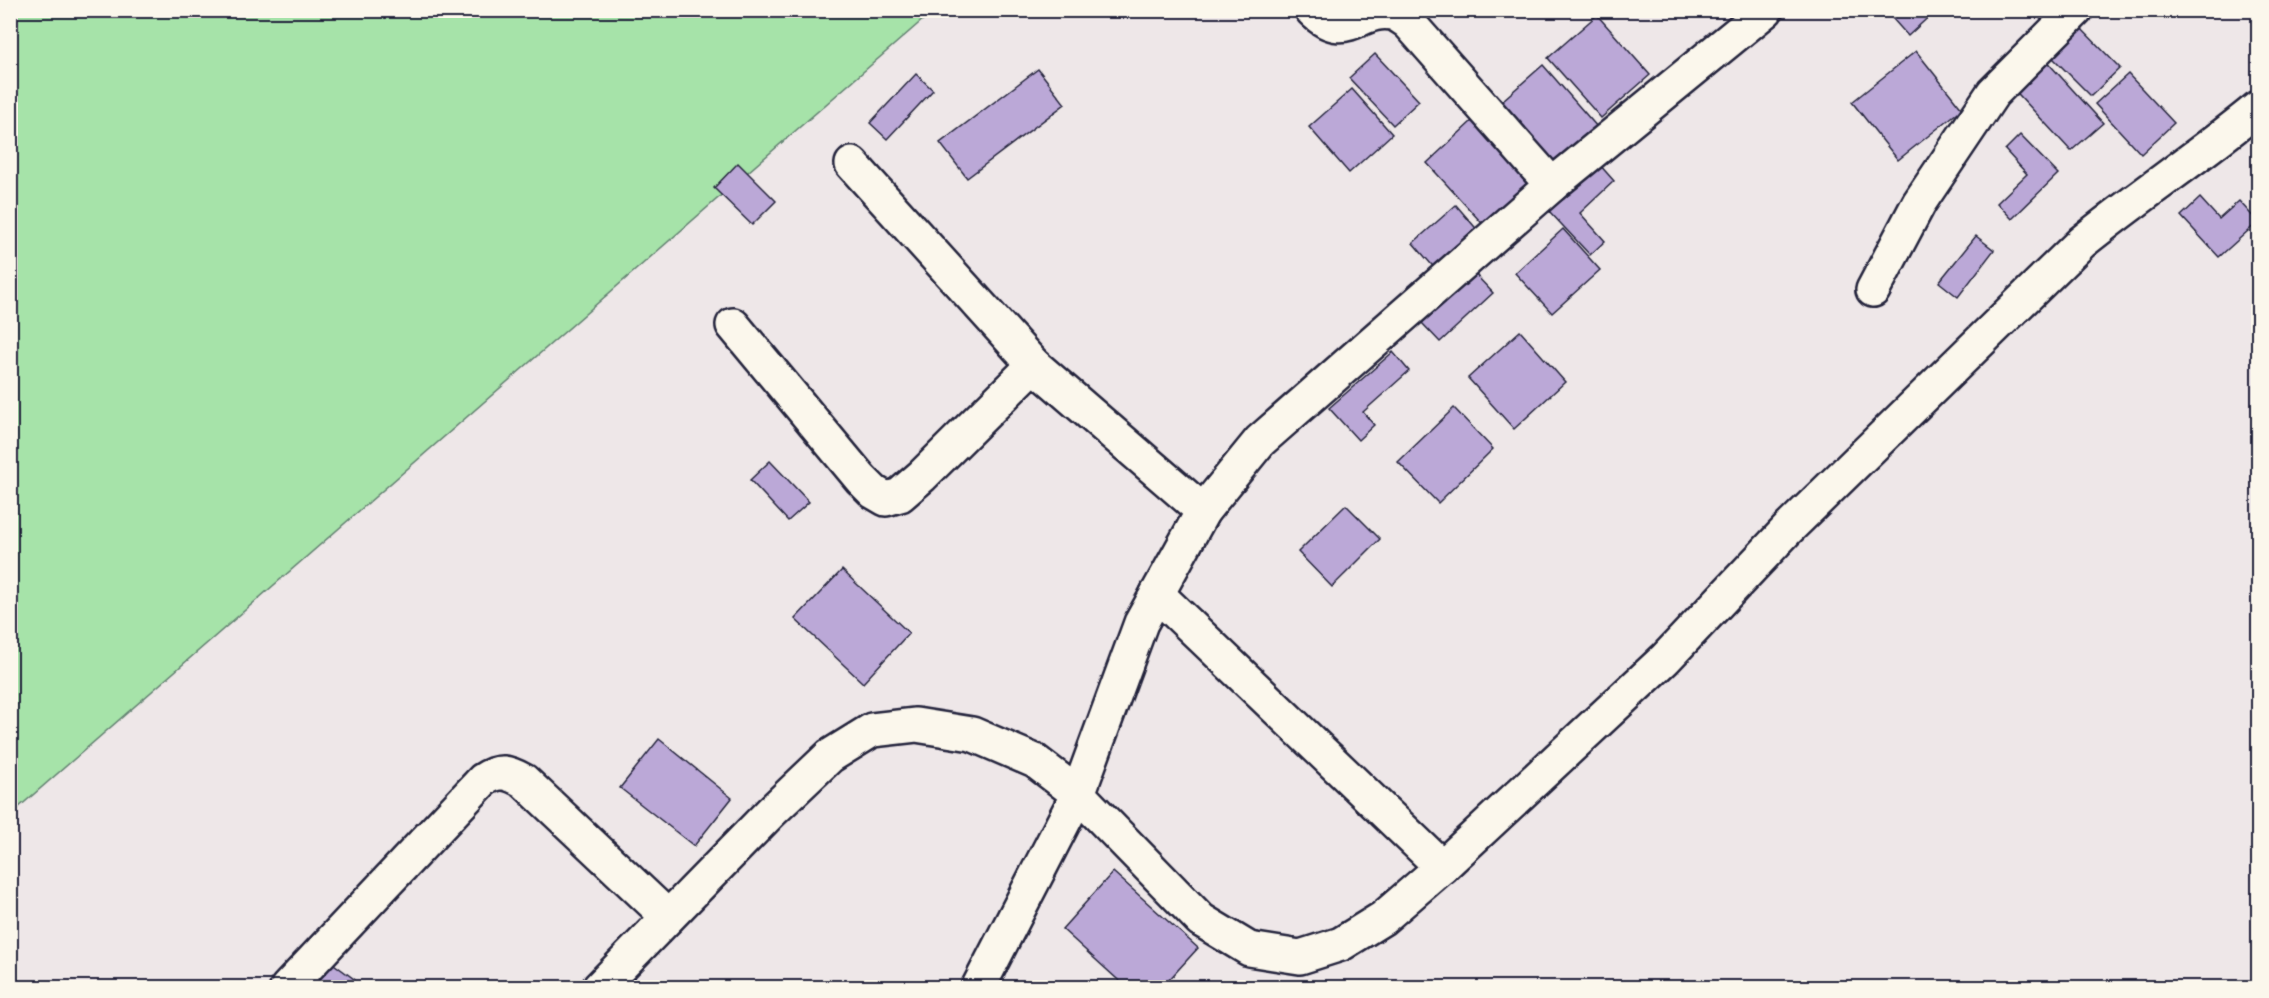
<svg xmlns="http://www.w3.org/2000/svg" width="2269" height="998" viewBox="0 0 2269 998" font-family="Delius,sans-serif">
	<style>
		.green { fill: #a6e3a9; stroke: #648272; stroke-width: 1.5 }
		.building { fill: #bba8d7; stroke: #22223b; stroke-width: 1.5 }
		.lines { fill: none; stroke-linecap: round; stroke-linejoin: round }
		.minor-casing { stroke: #22223b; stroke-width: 38 }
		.minor { stroke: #fbf7ec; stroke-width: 33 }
	</style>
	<rect width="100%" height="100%" fill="#eee7e8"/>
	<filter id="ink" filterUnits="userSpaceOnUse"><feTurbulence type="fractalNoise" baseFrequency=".0167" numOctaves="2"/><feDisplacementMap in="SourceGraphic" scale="12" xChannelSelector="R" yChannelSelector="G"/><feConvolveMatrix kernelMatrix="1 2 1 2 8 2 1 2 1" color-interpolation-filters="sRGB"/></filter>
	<g filter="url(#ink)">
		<!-- green -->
		<polygon class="green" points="11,11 933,11 11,814"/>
		<!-- building -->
		<g class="building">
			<polygon points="1885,10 1936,10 1908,36"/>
			<polygon points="1597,15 1650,75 1601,118 1548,58"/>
			<polygon points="2073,20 2120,68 2091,96 2044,49"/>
			<polygon points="1916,51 1962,109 1898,160 1852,102"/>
			<polygon points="1375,54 1419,101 1393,125 1349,78"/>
			<polygon points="2040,54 2103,123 2071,151 2008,83"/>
			<polygon points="1543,65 1598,128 1550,170 1495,107"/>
			<polygon points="1038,69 1065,104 967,178 940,143"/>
			<polygon points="916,74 933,90 887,139 870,123"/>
			<polygon points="2128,74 2174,123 2141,154 2095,104"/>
			<polygon points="1352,89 1392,134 1349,173 1309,127"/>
			<polygon points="1472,121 1536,190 1490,232 1427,163"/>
			<polygon points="2020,135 2058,174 2012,219 1997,203 2027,174 2005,150"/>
			<polygon points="738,163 776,201 752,225 714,188"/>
			<polygon points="1599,164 1614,181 1580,213 1605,241 1590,255 1549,211"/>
			<polygon points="2200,198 2219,219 2239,201 2258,222 2219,257 2181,216"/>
			<polygon points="1456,205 1480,233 1437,271 1413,243"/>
			<polygon points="1563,229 1600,270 1552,313 1515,273"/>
			<polygon points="1976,236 1994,250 1958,297 1939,282"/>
			<polygon points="1475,274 1493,293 1440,342 1422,323"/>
			<polygon points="1520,331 1565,382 1514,429 1468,378"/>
			<polygon points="1393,352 1409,371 1363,412 1374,425 1358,440 1329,408"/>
			<polygon points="1454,408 1493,449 1438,503 1398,462"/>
			<polygon points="770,461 809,502 788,521 750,480"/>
			<polygon points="1346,505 1380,539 1332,587 1298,552"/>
			<polygon points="842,570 909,633 863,683 795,619"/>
			<polygon points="659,739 732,798 694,846 620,788"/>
			<polygon points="1113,872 1198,948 1167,982 1173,988 1127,988 1062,929"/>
			<polygon points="323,956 354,979 348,988 323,988 308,976"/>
		</g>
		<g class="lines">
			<!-- minor casing -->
			<g class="minor-casing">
				<g id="minor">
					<path d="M1312,10C1345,44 1359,8 1391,13C1397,14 1403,19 1408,22L1552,185"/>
					<polyline points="852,164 1034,365 1203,511"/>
					<polyline points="1873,290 1919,203 1993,93 2076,10"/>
					<polyline points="733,325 861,479 874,492 886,499 900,495 922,476 1034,365"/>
					<polyline points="1157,594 1442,867"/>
					<path d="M287,988L483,780C499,769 508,772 524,781L668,917"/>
					<path d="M599,988L771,812L830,756L872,730L916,725L972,734L1035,761L1078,794L1201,920L1249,949L1300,957L1341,944L1383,918L1442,867L1665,659L1787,530L2082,242C2139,196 2201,155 2258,108"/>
					<polyline points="978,988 1078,794 1141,623 1203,511 1260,441 1552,185 1766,10"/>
				</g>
			</g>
			<!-- minor -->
			<use href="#minor" class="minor"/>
		</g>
	</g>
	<!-- margin -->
	<rect width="2269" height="998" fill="none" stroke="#fbf7ec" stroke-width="36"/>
	<rect x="18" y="18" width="2233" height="962" fill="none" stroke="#22223b" stroke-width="2" filter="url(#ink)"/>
</svg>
